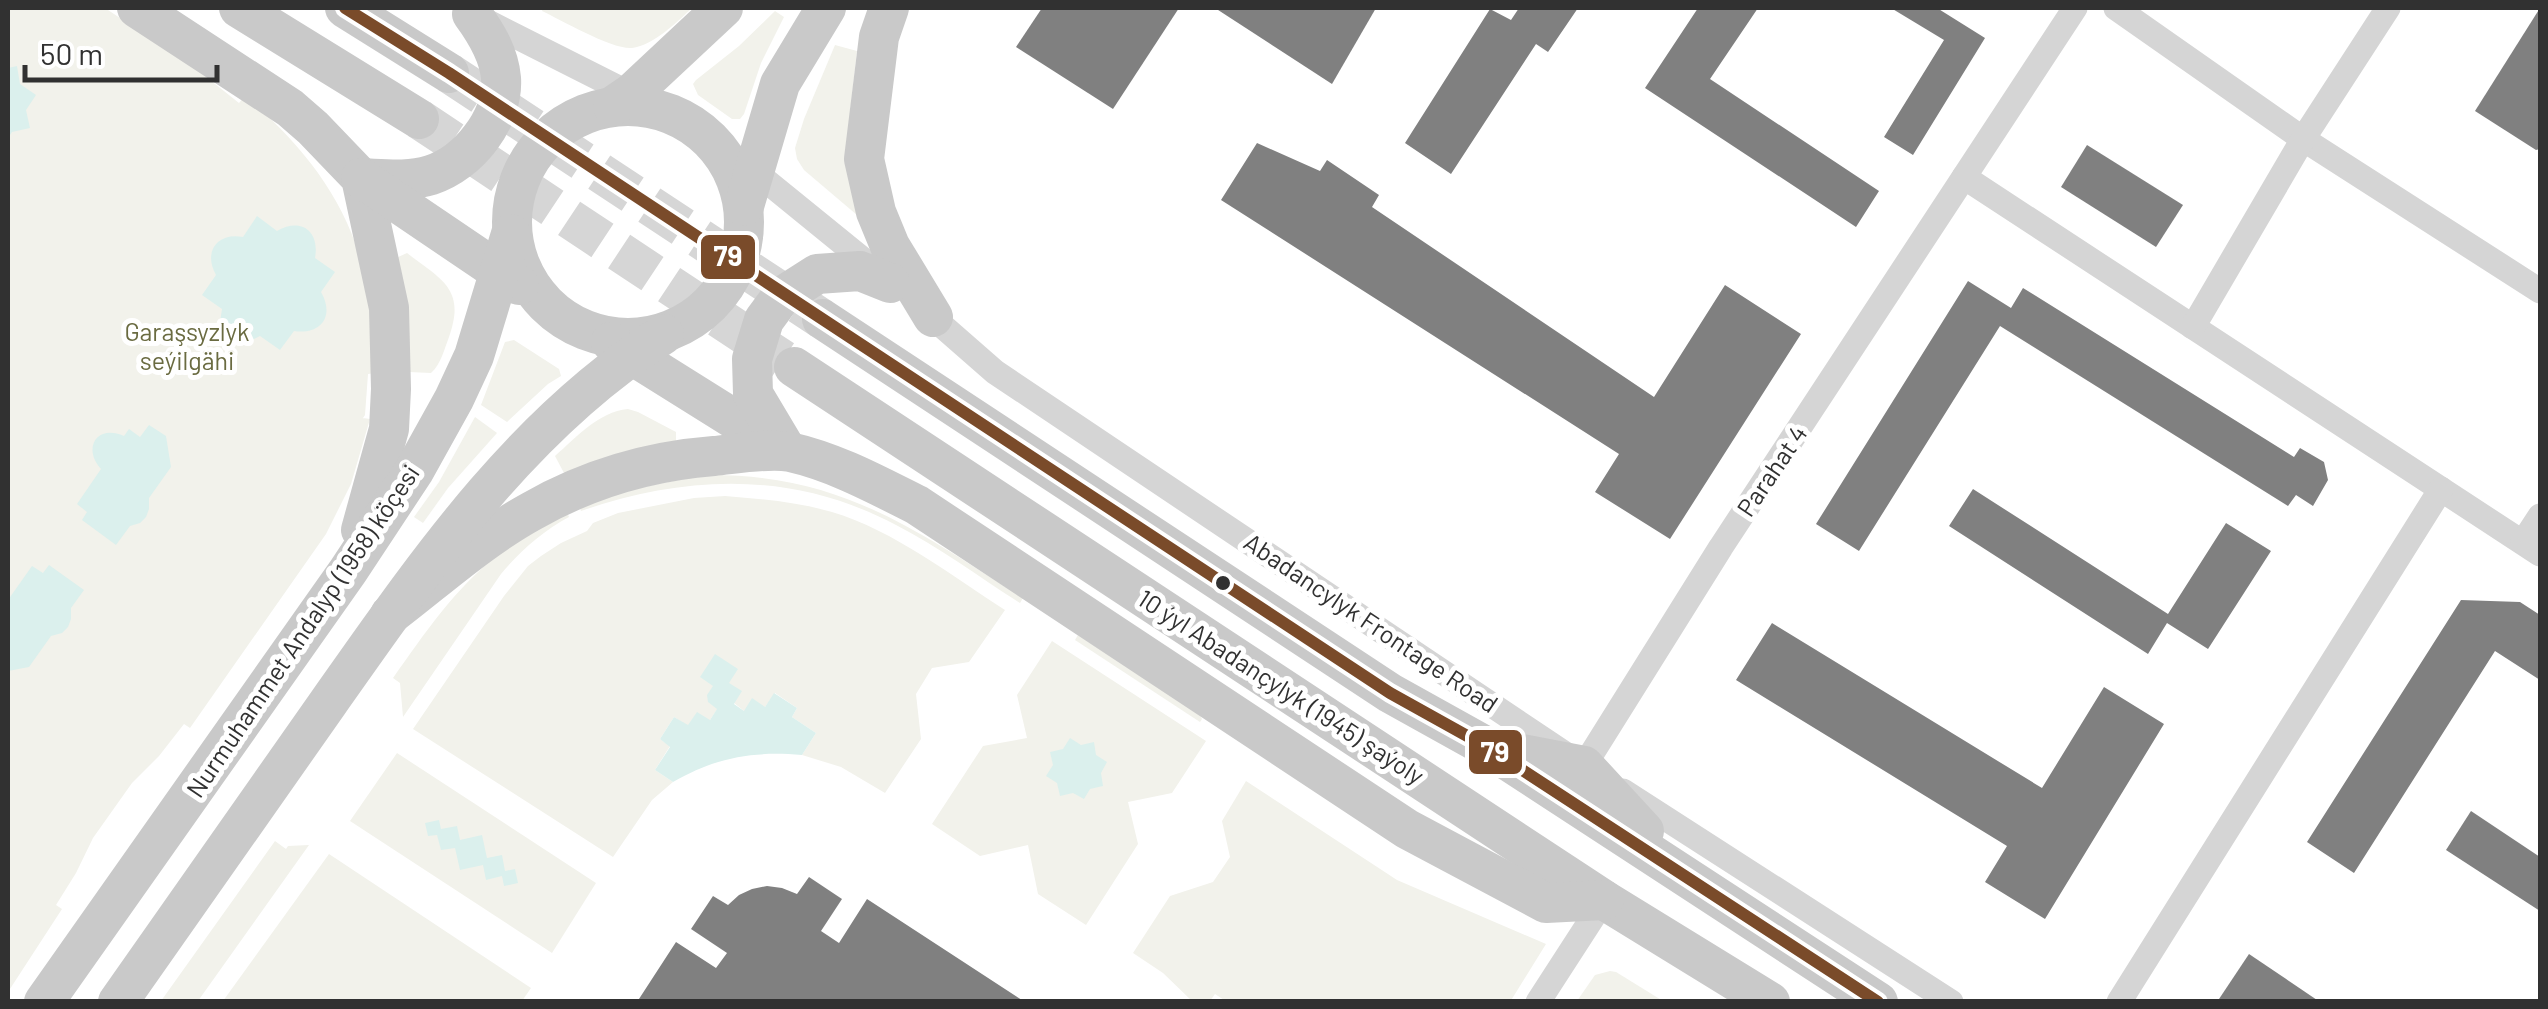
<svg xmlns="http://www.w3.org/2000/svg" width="2548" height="1009" viewBox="0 0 2548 1009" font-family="Barlow,sans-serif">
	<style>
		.green { fill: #f2f2eb }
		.water { fill: #dbf0ed }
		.building { fill: #808080 }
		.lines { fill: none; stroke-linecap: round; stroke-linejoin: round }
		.primary-tunnel { stroke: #d6d6d6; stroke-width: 40; stroke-dasharray: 40 20; stroke-linecap: butt }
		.street { stroke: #d5d5d5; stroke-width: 25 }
		.primary { stroke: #c9c9c9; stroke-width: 40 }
		.bus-1-casing { stroke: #fff; stroke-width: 20 }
		.bus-1 { stroke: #7a4b2a; stroke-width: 12 }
		.bus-dot { fill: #313131; stroke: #fff; stroke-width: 4 }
		.labels { text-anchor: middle; stroke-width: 10; stroke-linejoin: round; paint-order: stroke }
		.park-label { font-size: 25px; fill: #6a6b41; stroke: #fff }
		.street-label { font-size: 25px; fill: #313131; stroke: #fff }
		.line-badge { stroke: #fff; stroke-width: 4 }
		.badge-label { font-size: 28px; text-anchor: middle; font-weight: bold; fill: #fff }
	</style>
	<rect width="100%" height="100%" fill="#fff"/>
	<!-- green -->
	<g class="green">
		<path d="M8,8H105L195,68L239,103L245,96C297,140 341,192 360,258C371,295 372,335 375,373L368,374L365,415L290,529L363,418L370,419L351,484L326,534L190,728L184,724L159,756L132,783L93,838L76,873L56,905L62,909L8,992Z"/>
		<path d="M543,8H692C677,22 654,45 632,48C613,50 561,20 542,11Z"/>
		<polygon points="775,11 784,17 761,63 744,114 740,119 732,119 698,95 693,84 696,80 739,46"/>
		<polygon points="835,45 857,51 850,112 857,215 804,170 797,159 795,148 804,119"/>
		<path d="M407,253C442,280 466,289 449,337C444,350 441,364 431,373L409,372V321L396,258Z"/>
		<polygon points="514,340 559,369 561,376 548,384 507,422 481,405 505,342"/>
		<path d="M628,409L638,412L676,432V444L620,453L564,473L555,456C577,437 598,412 628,409Z"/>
		<polygon points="475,417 497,433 448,488 423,523 414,517 439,482"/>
		<path d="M704,475C840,473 914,529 1023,598L1020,603C979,577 939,547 896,525C794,471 688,474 581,511L579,506L603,495Z"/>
		<path d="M725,496C762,499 797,502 832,512C895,531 950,575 1005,610L969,662L932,668L916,694L921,739L885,793L841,767L802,755L816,733L792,717L797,708L775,693L765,707L744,711L713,686L718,708L710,720L688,726L674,717L660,739L670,746L655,770L673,782L652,800L613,857L413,729L504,596L528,566L541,556L561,543L587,531L593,523L618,513L694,498Z"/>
		<path d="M567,512L569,517C543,531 520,551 501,574L403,717L400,683L393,678C425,633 455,588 500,553C520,537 545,525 567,512Z"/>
		<polygon points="1078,635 1200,715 1202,719 1200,722 1075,640"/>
		<polygon points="1052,641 1206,741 1172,793 1128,802 1138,844 1086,925 1038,894 1028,845 980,856 932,824 983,746 1027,738 1017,695"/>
		<polygon points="397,753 596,883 552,953 350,821"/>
		<polygon points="1246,781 1397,880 1546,944 1510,1002 1227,1002 1215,994 1210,1001 1192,1001 1163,973 1133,953 1170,896 1213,882 1230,857 1222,821"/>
		<polygon points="275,841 286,849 288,846 309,845 198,1001 161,1001"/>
		<polygon points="329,854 531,988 522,1001 223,1001"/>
		<polygon points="1610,971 1616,972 1663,1001 1577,1001 1595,975"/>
	</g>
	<!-- water -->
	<g class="water">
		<polygon points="17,66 20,84 36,95 26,110 30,128 12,132 8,138 8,68"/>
		<path d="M257,216L277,231C301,217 320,231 315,258L335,272L321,292C335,316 321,335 294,331L280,350L260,336L248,342L230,338L220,322L222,309L202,295L216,275C203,252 217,232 243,237Z"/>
		<path d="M149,425L166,436L171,467L149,498V509L146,517L140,523L130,526L116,545L82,520L87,512L77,504L101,469C82,448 97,424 124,436L129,429L140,437Z"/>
		<polygon points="49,565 84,590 71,608 71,619 68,627 62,633 51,636 29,667 8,671 8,600 32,566 43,573"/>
		<path d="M715,654L738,669L729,683L742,691L734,704L744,711L752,698L765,707L774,693L797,708L792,717L816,733L802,755C752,751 717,757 673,782L655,770L670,747L660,739L674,717L688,725L697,712L710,720L717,709L708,702L707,695L713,686L700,677Z"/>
		<polygon points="1070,738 1081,745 1094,742 1096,755 1107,762 1101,773 1103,786 1090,789 1084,799 1073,793 1060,796 1057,783 1046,776 1053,765 1050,752 1063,749"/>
		<polygon points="439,820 441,829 457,826 460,840 482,835 487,858 502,855 505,871 515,869 518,883 504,886 502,876 486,880 483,865 460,870 455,848 441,850 437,835 428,836 425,823"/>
	</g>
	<!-- building -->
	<g class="building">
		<polygon points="1042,8 1179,8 1113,109 1016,47"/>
		<polygon points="1215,8 1376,8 1332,84"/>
		<polygon points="1519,8 1578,8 1548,52 1536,44 1451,174 1405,143 1490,9 1511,20"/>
		<polygon points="1698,8 1758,8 1710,79 1879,191 1856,227 1645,88"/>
		<polygon points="1891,8 1937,8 1985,38 1913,155 1884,137 1944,40"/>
		<polygon points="2540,8 2540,149 2536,150 2475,111"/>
		<polygon points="1257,143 1320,171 1327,160 1379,195 1372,207 1654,397 1725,285 1801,334 1670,539 1595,492 1619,454 1221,200"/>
		<polygon points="2087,145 2183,205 2156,247 2061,187"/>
		<polygon points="1968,281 2011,308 2023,288 2294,457 2300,448 2324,462 2328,480 2313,506 2296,495 2288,506 2000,326 1859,551 1816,524"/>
		<polygon points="1973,489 2168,614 2226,523 2271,551 2208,649 2167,623 2148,654 1949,526"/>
		<polygon points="2461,600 2520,602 2540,615 2540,680 2495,651 2354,873 2307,842"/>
		<polygon points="1772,623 2042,788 2104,687 2164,724 2045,919 1985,882 2007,846 1736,680"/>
		<polygon points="2471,811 2540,857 2540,911 2446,850"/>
		<polygon points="809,877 842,899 821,931 839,943 867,899 1025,1002 637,1002 676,942 716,968 727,953 691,929 713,896 728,905 739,895 752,889 767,886 782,888 797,894"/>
		<polygon points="2249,954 2320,1002 2217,1002"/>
	</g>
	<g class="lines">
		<!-- primary-tunnel -->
		<g class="primary-tunnel">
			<polyline points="449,73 822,319"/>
			<polyline points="419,119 783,360"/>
		</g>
		<!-- street -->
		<g class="street">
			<polyline points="2116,8 2303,139 2540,291"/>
			<polyline points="478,17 674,116"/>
			<polyline points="716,144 754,171 877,271"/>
			<polyline points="1964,177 2540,554"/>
			<polyline points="923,309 995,372 1568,756"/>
			<polyline points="2193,327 2303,139 2388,8"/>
			<polyline points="2523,542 2540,516"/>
			<polyline points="1584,766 1721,547 2075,8"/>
			<polyline points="1623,791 1951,1002"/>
			<polyline points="1538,1002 1604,900"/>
			<polyline points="2119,1002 2441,489"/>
		</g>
		<!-- primary -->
		<g class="primary">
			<polyline points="137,8 290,108 313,128 361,178 389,308 391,389 389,429 361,530"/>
			<polyline points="239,8 419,119"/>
			<polyline points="345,8 449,73"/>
			<polyline points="889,8 879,37 864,159 876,212 890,246 933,317"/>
			<circle cx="628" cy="222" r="116"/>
			<polyline points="613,106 632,93 723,8"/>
			<path d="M361,178C385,179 408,182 431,175C468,163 504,119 501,78C499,54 486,33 472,14"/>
			<polyline points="361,178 519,285"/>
			<polyline points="744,206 780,84 826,8"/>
			<polyline points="822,319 1390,693 1487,747 1878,1002"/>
			<polyline points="611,342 782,449"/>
			<polyline points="794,367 1604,900 1770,1002"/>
			<polyline points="787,451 753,394 752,359 764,320 781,297 817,274 860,271 890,283"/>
			<path d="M390,615C436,580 481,539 532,511C588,479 650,461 714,456C735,454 770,448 790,452C835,462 877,485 917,505L1407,829L1546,903L1604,900"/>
			<polyline points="1507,751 1584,766 1644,831"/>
			<polyline points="44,1002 348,571 414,471 454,399 474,356 511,234"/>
			<path d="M118,1002C188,902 258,802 328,703C424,567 521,424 664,334"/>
		</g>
		<!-- bus-1 casing -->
		<g class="bus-1-casing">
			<polyline id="bus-1" points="345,8 449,73 1390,693 1487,747 1878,1002"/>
		</g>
		<!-- bus-1 -->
		<use href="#bus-1" class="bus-1"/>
	</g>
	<!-- markers -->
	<circle class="bus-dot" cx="1223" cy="583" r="9"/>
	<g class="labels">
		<!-- park labels -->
		<g class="park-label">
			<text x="187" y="341">Garaşsyzlyk<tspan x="187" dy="29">seýilgähi</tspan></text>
		</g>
		<!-- street labels -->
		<g class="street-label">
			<text transform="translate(1772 471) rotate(-56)" y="9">Parahat 4</text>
			<text transform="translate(1371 623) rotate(34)" y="9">Abadancylyk Frontage Road</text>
			<text transform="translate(303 631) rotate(-56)" y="9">Nurmuhammet Andalyp (1958) köçesi</text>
			<text transform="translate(1281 687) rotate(33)" y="9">10 ýyl Abadançylyk (1945) şaýoly</text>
		</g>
	</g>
	<g class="line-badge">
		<rect x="699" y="233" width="58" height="48" rx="10" fill="#7a4b2a"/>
		<rect x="1467" y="728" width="57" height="48" rx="10" fill="#7a4b2a"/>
	</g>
	<g class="badge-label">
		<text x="728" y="266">79</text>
		<text x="1495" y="762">79</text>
	</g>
	<!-- border -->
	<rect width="2548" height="1009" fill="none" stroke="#313131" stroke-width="20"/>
	<!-- scale -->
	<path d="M25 65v15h192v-15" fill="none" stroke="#313131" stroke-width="5"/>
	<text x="40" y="65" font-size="30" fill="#313131" stroke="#ffffff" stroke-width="8" paint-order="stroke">50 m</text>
</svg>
